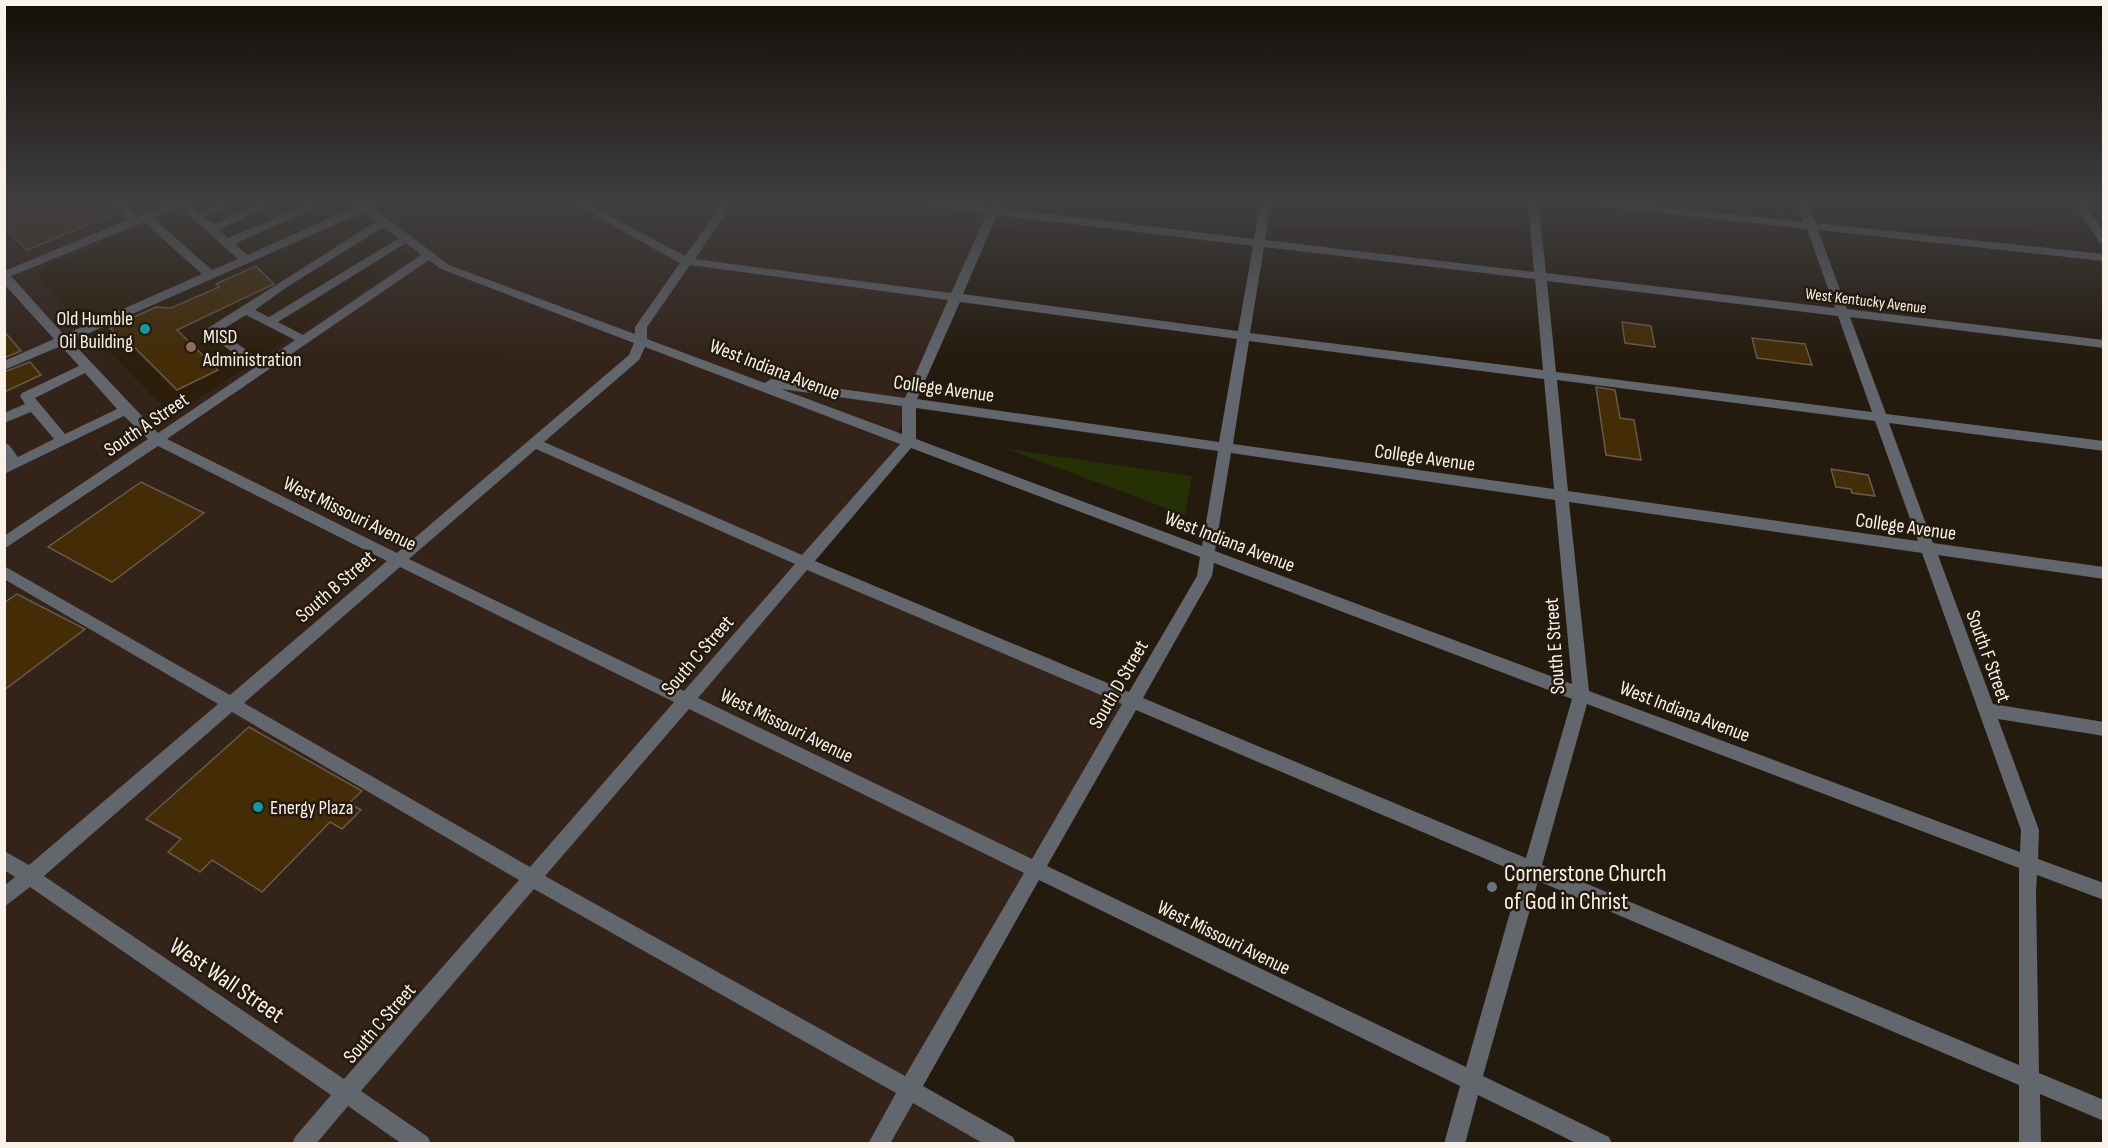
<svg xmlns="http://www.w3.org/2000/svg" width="2108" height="1148" viewBox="0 0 2108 1148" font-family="'Sofia Sans Condensed',sans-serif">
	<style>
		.commercial { fill: #332319 }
		.built { fill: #2c1e0b }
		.green { fill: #253005 }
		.building { fill: #442c06; stroke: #665a4b; stroke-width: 1.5 }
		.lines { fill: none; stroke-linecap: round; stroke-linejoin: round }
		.minor { fill: #62666d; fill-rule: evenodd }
		.culture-dot { fill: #0f9aa8; stroke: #241a0d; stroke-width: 2 }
		.education-dot { fill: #8d6e63; stroke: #241a0d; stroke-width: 2 }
		.worship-dot { fill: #6b7280; stroke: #241a0d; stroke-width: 2 }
		.labels { text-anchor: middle; stroke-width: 5; stroke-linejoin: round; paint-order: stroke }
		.far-street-label { font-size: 16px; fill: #f9f2e9; stroke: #241a0d }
		.poi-label { font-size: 20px; fill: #f9f2e9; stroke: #241a0d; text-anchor: start }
		.street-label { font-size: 20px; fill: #f9f2e9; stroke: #241a0d }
		.near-poi-label { font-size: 24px; fill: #f9f2e9; stroke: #241a0d; text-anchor: start }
		.near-street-label { font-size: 24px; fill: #f9f2e9; stroke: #241a0d }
	</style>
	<rect width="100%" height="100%" fill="#241a0d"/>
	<!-- commercial -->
	<polygon class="commercial" points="5,201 997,201 895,438 907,444 808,559 1136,698 912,1089 1007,1143 5,1144"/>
	<!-- built -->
	<polygon class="built" points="208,201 337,201 413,257 172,416 38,278 47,266"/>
	<!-- green -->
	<polygon class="green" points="1007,449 1192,476 1185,515"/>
	<!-- building -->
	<g class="building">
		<polygon points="51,201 92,201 109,216 27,250 4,227 4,219"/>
		<polygon points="256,266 274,284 177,330 218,370 177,390 135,348 132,350 110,328 156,307 171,308 219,287 216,284"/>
		<polygon points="1622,322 1651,326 1655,347 1625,343"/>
		<polygon points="4,331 21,351 4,358"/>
		<polygon points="1752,338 1805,344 1812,365 1757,358"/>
		<polygon points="30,362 41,375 4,392 4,372"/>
		<polygon points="1596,387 1615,390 1620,418 1634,420 1641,460 1606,455"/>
		<polygon points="1831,469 1868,475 1875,496 1852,493 1851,489 1836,487"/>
		<polygon points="141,482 204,513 112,582 48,547"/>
		<polygon points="17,594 85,629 4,690 4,603"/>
		<polygon points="249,727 362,791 349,803 361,810 342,829 330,822 262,892 212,860 200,872 168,852 181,839 146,819"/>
	</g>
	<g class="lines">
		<!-- minor -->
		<g class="minor">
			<path d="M110,201H121L137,217L176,201H190L189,203L198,212L224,201H238L204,217L213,224L265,201H279L219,230L228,238L315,201H329L235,244L247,255L357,206L352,201H364L449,265L635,334V327L680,263L569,201H582L685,256L724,201H734L695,259L951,293L987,214L910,204L905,201H937L990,207L993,201H1003L1000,208L1254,239L1261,201H1271L1265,240L1534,272L1528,201H1538L1546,273L1835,308L1807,229L1578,204L1573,201H1608L1804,222L1797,201H1807L1816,223L2104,254V261L1818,230L1847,309L2104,340V348L1850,317L1886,414L2104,441V451L1889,423L1933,543L2104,567V579L1938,555L1993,704L2104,722V736L1998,719L2039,830L2038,859L2104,883V900L2037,875L2036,892L2039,1073L2104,1100V1121L2040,1094L2041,1144H2019V1085L1538,881L1483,1076L1609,1137L1612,1144H1578L1478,1095L1465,1144H1444L1460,1086L1039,880L923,1086L1013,1137L1016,1144H984L913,1103L890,1144H868L896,1093L534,889L361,1091L428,1137L431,1144H402L348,1106L316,1144H292L295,1137L331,1095L30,887L4,907V886L15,877L4,870V851L29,865L218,704L4,579V566L230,695L387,561L158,446L4,549V536L148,439L124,416L4,474V463L7,462L4,459V443L9,445L18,457L54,439L31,412L4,423V413L25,404L20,396L22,393L79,366L61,346L4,370V361L54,339L4,284V271L128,220ZM180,207L238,259L212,270L153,218ZM364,212L377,221L208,328L206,331L208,334L254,368L158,433L71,341ZM997,215L1253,246L1238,331L963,294ZM144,222L202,274L64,335L11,276ZM384,227L399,238L269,317L255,310L290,285ZM406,243L421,255L303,335L278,322ZM1264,247L1535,279L1543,370L1250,333ZM429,260L441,269L634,343L629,355L397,553L167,439ZM690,265L948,300L905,398L771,379L765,383L647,339V327ZM1547,281L1838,316L1872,412L1556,372ZM960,302L1237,339L1219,442L917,399ZM246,315L295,340L263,362L220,331ZM1249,341L1544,379L1554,489L1233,444ZM645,347L900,444L802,555L544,442L639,360ZM85,373L117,409L65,434L35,398ZM1557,380L1875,421L1918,541L1568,491ZM781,389L902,406V434ZM916,408L1218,451L1202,546L916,439ZM911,448L1200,557L1197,576L1129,692L815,561ZM536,449L795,564L684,691L409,559ZM1231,453L1555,500L1572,684L1215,551ZM1569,502L1922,553L2021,830L2020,852L1589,691ZM1214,563L1572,699L1526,858L1143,698L1212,576ZM400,567L674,702L530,867L244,703ZM807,570L1122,704L1032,859L698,698ZM1587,704L2019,868V1065L1542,865ZM689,709L1024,873L905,1076L545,876ZM1136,710L1521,874L1466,1067L1047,866ZM232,712L519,880L344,1079L44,876Z"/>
			<polygon points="2073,201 2083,201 2104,232 2104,244 2100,243"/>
		</g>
	</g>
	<!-- sky -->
	<linearGradient id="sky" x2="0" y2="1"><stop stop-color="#140e07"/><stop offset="0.56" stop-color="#3f3e40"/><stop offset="1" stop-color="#3f3e40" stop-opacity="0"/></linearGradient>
	<rect width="2108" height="362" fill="url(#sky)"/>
	<!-- markers -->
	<g class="culture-dot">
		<circle cx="145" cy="329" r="6"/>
		<circle cx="258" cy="807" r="6"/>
	</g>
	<circle class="education-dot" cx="191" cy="347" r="6"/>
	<circle class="worship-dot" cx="1492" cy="887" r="6"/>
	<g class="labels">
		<!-- far-street labels -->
		<g class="far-street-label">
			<text transform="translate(1866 300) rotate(7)" y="6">West Kentucky Avenue</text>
		</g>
		<!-- poi labels -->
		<g class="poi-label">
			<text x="133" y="325" text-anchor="end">Old Humble<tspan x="133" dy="23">Oil Building</tspan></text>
			<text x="203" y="343">MISD<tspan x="203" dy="23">Administration</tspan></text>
			<text x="270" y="814">Energy Plaza</text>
		</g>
		<!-- street labels -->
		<g class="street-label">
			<text transform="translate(775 369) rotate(21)" y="7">West Indiana Avenue</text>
			<text transform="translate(944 388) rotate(8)" y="7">College Avenue</text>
			<text transform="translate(146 424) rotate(-34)" y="7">South A Street</text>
			<text transform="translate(1425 457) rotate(8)" y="7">College Avenue</text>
			<text transform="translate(350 513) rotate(26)" y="7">West Missouri Avenue</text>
			<text transform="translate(1906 526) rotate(8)" y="7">College Avenue</text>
			<text transform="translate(1230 541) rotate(21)" y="7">West Indiana Avenue</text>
			<text transform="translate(335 586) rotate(-41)" y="7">South B Street</text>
			<text transform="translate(1554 646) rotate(-94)" y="7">South E Street</text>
			<text transform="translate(697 655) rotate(-49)" y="7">South C Street</text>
			<text transform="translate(1989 656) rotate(70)" y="7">South F Street</text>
			<text transform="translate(1118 684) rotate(-60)" y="7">South D Street</text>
			<text transform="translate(1685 711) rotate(21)" y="7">West Indiana Avenue</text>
			<text transform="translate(787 725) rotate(26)" y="7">West Missouri Avenue</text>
			<text transform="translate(1224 937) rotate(26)" y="7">West Missouri Avenue</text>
			<text transform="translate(379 1023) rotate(-49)" y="7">South C Street</text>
		</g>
		<!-- near-poi labels -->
		<g class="near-poi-label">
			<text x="1504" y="881">Cornerstone Church<tspan x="1504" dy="28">of God in Christ</tspan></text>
		</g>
		<!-- near-street labels -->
		<g class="near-street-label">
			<text transform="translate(227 980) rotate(34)" y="8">West Wall Street</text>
		</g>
	</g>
	<!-- border -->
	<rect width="2108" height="1148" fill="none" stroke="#f9f2e9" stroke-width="12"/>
</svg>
